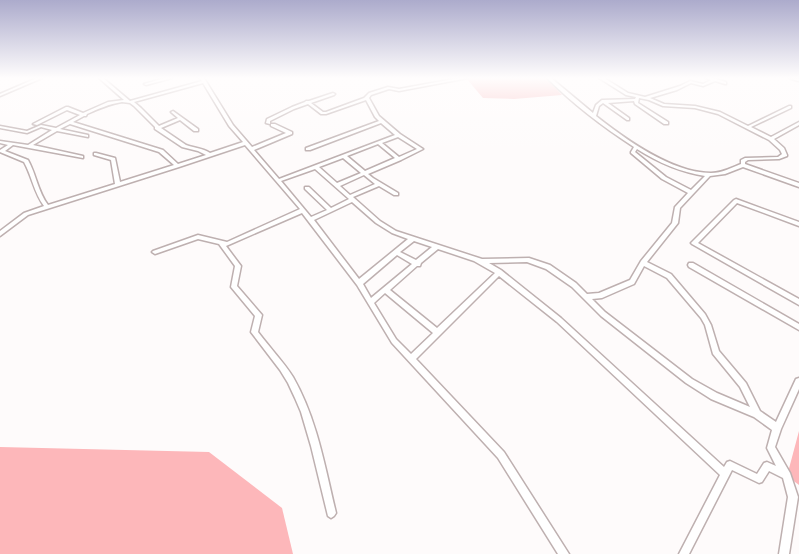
<svg xmlns="http://www.w3.org/2000/svg" width="799" height="554" viewBox="0 0 799 554" font-family="Rubik,sans-serif">
	<style>
		.green { fill: #f8bcbf }
		.forest { fill: #fdb7ba }
		.lines { fill: none; stroke-linecap: round; stroke-linejoin: round }
		.minor-casing { stroke: #beb0b0; stroke-width: 3 }
		.minor { fill: #fff; fill-rule: evenodd }
	</style>
	<rect width="100%" height="100%" fill="#fefbfb"/>
	<!-- green -->
	<polygon class="green" points="466,78 546,78 562,95 514,99 483,98"/>
	<!-- forest -->
	<g class="forest">
		<polygon points="799,431 799,485 787,476"/>
		<polygon points="0,447 209,452 282,508 293,554 0,554"/>
	</g>
	<g class="lines">
		<!-- minor casing -->
		<g class="minor-casing">
			<g id="minor">
				<polygon points="37,78 42,78 0,96 0,94"/>
				<path d="M99,78H103L130,101L202,81L200,78H204L233,125L252,147L286,133L271,126V124H275L292,132V134L254,150L279,179L395,135L381,123L310,150H306V148L379,121L375,117L366,100L326,114H321L308,104L294,109L270,121V124L266,123L267,119L292,107L305,102L306,101H309L333,93L335,94L334,95L311,103L323,112H326L364,98L369,93L388,87L399,89L459,78H468L399,91L389,89L371,95L369,98L379,116L400,134L423,149L401,160L368,174L373,178L398,193V195H394L379,186L353,197L380,221L396,231L482,259L529,258L550,265L576,283L587,294L599,293L630,280L641,261L672,223L675,207L688,193L662,179L631,153V152L634,147C603,127 573,104 547,78H551L593,113L596,105L602,100L635,99L636,97L626,95L599,78H604L628,93L645,97L680,86L690,81L703,84L711,80L706,78H712L726,82V84H725L715,81L703,86L691,83L677,90L650,98L664,104L695,106L720,112L748,126L789,106H791V108L751,127L771,137L799,122V125L774,139L784,148L787,155V156L779,159L748,160L745,162V164L799,183V187L743,167L725,174L710,176L680,208L678,223L647,262L671,274L705,314L711,325L719,351L746,383L760,411L776,422L796,379L799,378V389L781,429L775,447L790,473L798,497L789,554H779L788,497L783,478L769,471L762,482L759,483L732,470L689,554H679L720,475L557,322L499,276L416,359L504,452L569,554H558L498,458L392,343L357,285L302,213L226,246L241,266L237,286L262,315L258,332C269,347 283,361 293,377C317,419 325,467 336,513L334,516L331,518L328,516L311,446L301,412L295,398L288,383L280,370L251,332L255,316L231,287L235,266L219,244L198,239L155,254L152,252L153,251L198,235L227,242L300,209L245,145L179,167L28,215L0,236V231L24,213L44,206C34,193 32,176 24,162L0,152V150L8,145L0,143V141L28,145L52,130L41,127L27,133L0,128V126L27,131L41,125L56,128L80,115L67,110L37,125L33,124L66,107H68L83,113L108,102L124,100ZM203,83L229,126L243,142L210,153C202,148 194,148 186,145L161,128L180,120L194,131H198V129L173,111L171,112L178,118L159,126L141,108L134,102ZM639,98L649,100L663,106L695,108L718,114L769,140L780,150L782,154L778,157L745,158L741,160V164C731,168 722,173 711,173C672,173 625,139 596,116L599,106L603,103L627,120H629V118L608,103L634,101L635,104L664,124H668V122L638,103ZM122,102L130,103L134,106L155,127V129L182,147L198,151L206,155L178,164L163,150L73,122L84,116H86L87,114C98,109 109,104 122,102ZM70,124L159,152L174,165L120,182L115,158L96,153H94V155L111,160L115,184L48,205C38,192 36,174 28,160L5,151L13,145L83,158V156L33,145L57,131L88,137V135L60,129ZM398,137L417,149L399,157L382,143ZM378,144L395,158L365,171L347,156ZM637,149C659,163 680,172 705,176L691,190L666,177L635,152ZM343,158L361,173L337,183L319,167ZM315,169L349,199L331,208L309,187H305V189L327,210L311,217L281,181ZM364,175L375,184L350,195L340,186ZM352,202L376,223L392,233L408,239L359,279L314,220ZM414,241L432,247L416,260L400,252ZM438,249L474,261L495,273L437,328L390,290L417,266H420L421,263ZM397,255L412,264L371,298L363,284ZM527,262L546,269L572,287L601,316L686,383L711,399L754,417L772,430L767,448L776,466L767,462L764,463L757,474L730,461L727,462L724,467L561,318L501,270L489,263ZM644,266L667,278L701,318L705,325L713,354L740,387L750,407L717,393L692,379L605,312L592,299L602,298L634,284ZM385,293L433,333L411,354L396,339L374,303Z"/>
				<polygon points="165,78 172,78 146,85 144,84"/>
				<polygon points="790,78 799,79 799,81 791,79"/>
				<polygon points="736,199 799,222 799,226 737,203 698,243 799,299 799,305 692,244 691,243 734,200"/>
				<polygon points="689,263 693,263 799,324 799,330 689,267 688,265"/>
			</g>
		</g>
		<!-- minor -->
		<use href="#minor" class="minor"/>
	</g>
	<!-- sky -->
	<linearGradient id="sky" x2="0" y2="1"><stop stop-color="#acabcc"/><stop offset="0.5" stop-color="#fffdfd"/><stop offset="1" stop-color="#fffdfd" stop-opacity="0"/></linearGradient>
	<rect width="799" height="156" fill="url(#sky)"/>
</svg>
